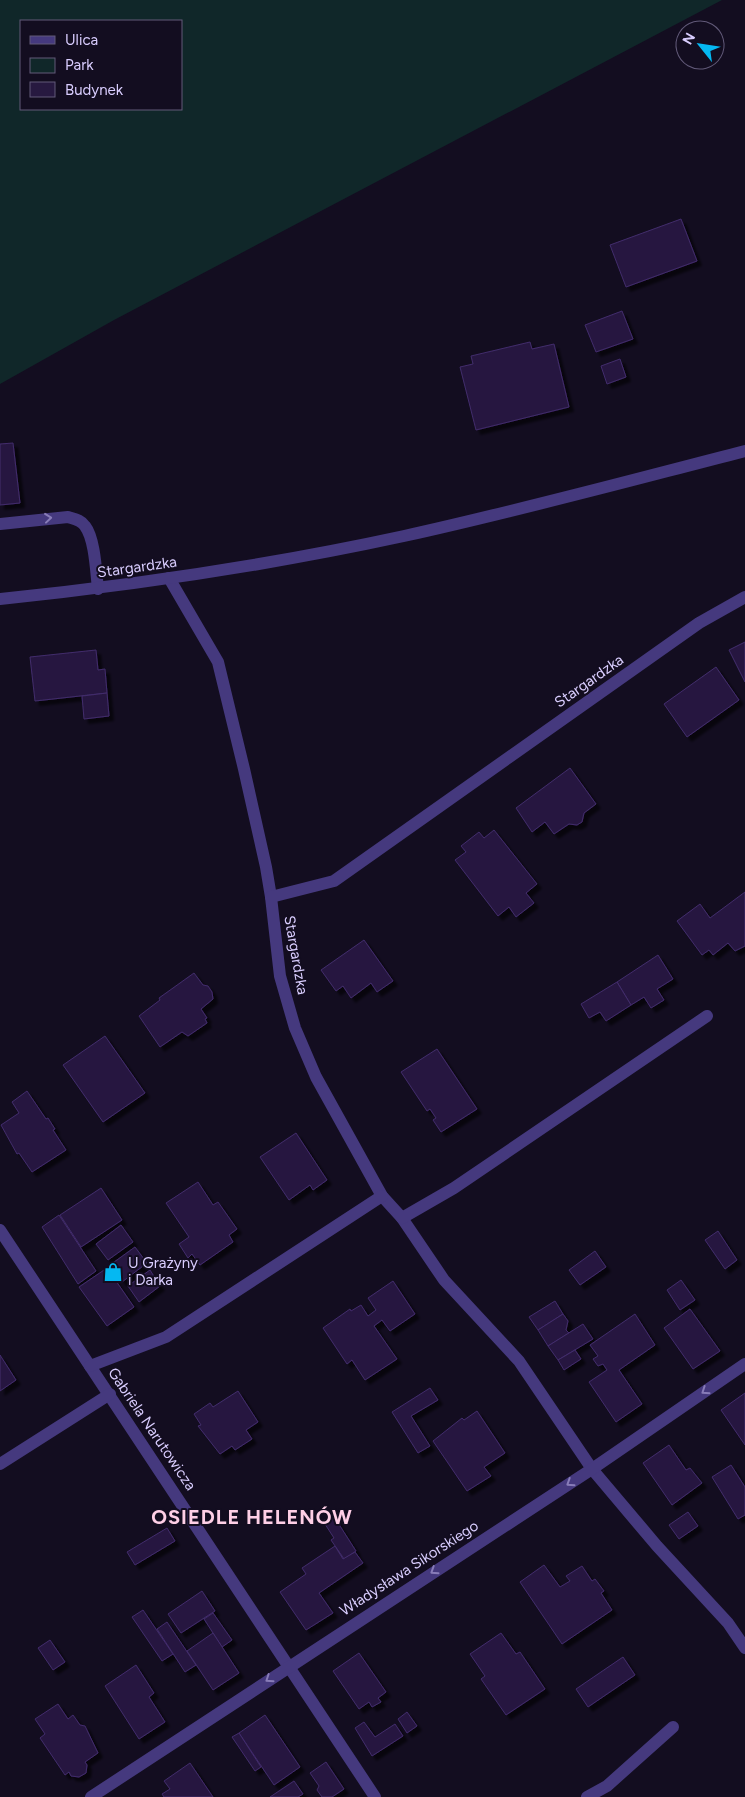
<svg xmlns="http://www.w3.org/2000/svg" width="745" height="1797" viewBox="0 0 745 1797" font-family="Figtree,sans-serif">
	<style>
		.green { fill: #102729; fill-rule: evenodd }
		.building { fill: #271940; stroke: #422c6c; filter: url(#shadow) }
		.lines { fill: none; stroke-linecap: round; stroke-linejoin: round }
		.service { stroke: #45397e; stroke-width: 12 }
		.minor { stroke: #45397e; stroke-width: 12 }
		.tertiary { stroke: #45397e; stroke-width: 12 }
		.oneway { stroke: #887cb8 }
		.labels { text-anchor: middle; stroke-width: 4; stroke-linejoin: round; paint-order: stroke }
		.street-label { font-size: 15px; fill: #d9cdfe; stroke: #130d20 }
		.poi-label { font-size: 15px; fill: #d9cdfe; stroke: #130d20; text-anchor: start }
		.district-label { font-size: 20px; font-weight: bold; letter-spacing: 1px; fill: #fecfe6; stroke: #130d20 }
	</style>
	<defs>
		<filter id="shadow"><feDropShadow dx="4.5" dy="4.5" stdDeviation="1" flood-color="#0009"/></filter>
	</defs>
	<rect width="100%" height="100%" fill="#130d20"/>
	<!-- green -->
	<path class="green" d="M0,0H722L114,320L0,384ZM21,21H181V109H21Z"/>
	<!-- building -->
	<g class="building">
		<polygon points="681,219 697,261 626,287 610,245"/>
		<polygon points="622,311 633,339 596,352 585,325"/>
		<polygon points="530,342 532,349 554,344 569,407 476,430 460,367 473,364 471,356"/>
		<polygon points="620,359 626,377 607,384 601,366"/>
		<polygon points="13,443 20,503 0,505 0,444"/>
		<polygon points="745,642 745,682 729,650"/>
		<polygon points="96,650 98,670 105,669 107,693 35,701 30,657"/>
		<polygon points="716,667 739,700 687,737 664,704"/>
		<polygon points="107,693 109,716 84,719 82,696"/>
		<polygon points="570,768 596,804 584,813 582,822 577,825 569,824 554,834 545,822 532,832 516,808"/>
		<polygon points="494,830 537,884 526,893 534,903 516,917 509,907 498,916 455,860 466,852 461,846 479,832 484,838"/>
		<polygon points="745,892 745,946 735,951 728,943 713,955 709,950 702,955 677,921 700,904 710,918"/>
		<polygon points="364,940 393,981 377,992 371,983 351,998 343,986 336,991 321,970"/>
		<polygon points="658,955 673,979 657,989 664,1000 651,1008 644,997 631,1005 617,982"/>
		<polygon points="194,973 203,985 208,986 212,992 213,999 201,1009 207,1018 205,1019 207,1023 188,1036 182,1032 160,1047 139,1016 160,1000 159,998"/>
		<polygon points="617,982 631,1005 606,1021 600,1012 589,1018 581,1004"/>
		<polygon points="105,1036 145,1093 103,1122 63,1065"/>
		<polygon points="437,1049 477,1109 441,1132 433,1120 436,1118 430,1109 427,1111 401,1072"/>
		<polygon points="27,1091 46,1119 48,1118 55,1129 53,1130 66,1150 32,1172 19,1153 17,1154 1,1125 19,1113 12,1102"/>
		<polygon points="296,1133 327,1180 313,1190 310,1185 289,1200 260,1157"/>
		<polygon points="198,1182 213,1205 218,1202 237,1229 229,1235 233,1242 200,1265 192,1254 188,1258 179,1244 189,1237 166,1203"/>
		<polygon points="101,1188 122,1220 81,1247 60,1215"/>
		<polygon points="59,1215 96,1271 78,1284 42,1227"/>
		<polygon points="121,1225 133,1242 108,1260 96,1244"/>
		<polygon points="718,1231 737,1260 725,1269 705,1240"/>
		<polygon points="135,1247 147,1263 122,1282 110,1265"/>
		<polygon points="595,1251 606,1267 580,1285 569,1270"/>
		<polygon points="107,1268 134,1307 107,1326 79,1287"/>
		<polygon points="150,1270 160,1286 139,1302 128,1286"/>
		<polygon points="681,1280 695,1300 680,1310 667,1290"/>
		<polygon points="393,1281 415,1314 390,1331 382,1320 374,1326 397,1359 365,1380 352,1360 347,1364 323,1328 350,1309 351,1311 361,1305 368,1316 376,1310 368,1298"/>
		<polygon points="555,1301 563,1314 538,1330 529,1317"/>
		<polygon points="690,1309 720,1351 693,1369 664,1328"/>
		<polygon points="563,1314 568,1321 566,1330 569,1333 548,1346 538,1330"/>
		<polygon points="635,1314 655,1345 619,1370 642,1404 616,1422 589,1382 607,1370 603,1364 598,1366 593,1359 598,1356 590,1345"/>
		<polygon points="583,1324 593,1339 558,1360 548,1346"/>
		<polygon points="575,1350 581,1359 564,1370 558,1360"/>
		<polygon points="0,1355 16,1380 0,1391"/>
		<polygon points="430,1388 438,1400 411,1416 430,1446 418,1453 392,1412"/>
		<polygon points="238,1391 258,1422 246,1430 252,1439 235,1450 232,1446 220,1454 198,1426 201,1425 194,1414 210,1403 213,1407"/>
		<polygon points="745,1393 745,1445 721,1410"/>
		<polygon points="477,1411 505,1453 484,1467 491,1476 467,1491 433,1441 462,1418 464,1420"/>
		<polygon points="669,1445 686,1470 690,1468 702,1483 672,1505 643,1463"/>
		<polygon points="731,1465 745,1487 745,1515 738,1519 712,1477"/>
		<polygon points="688,1512 698,1526 679,1539 669,1525"/>
		<polygon points="333,1515 356,1551 344,1559 331,1540 334,1538 323,1521"/>
		<polygon points="167,1528 175,1541 135,1565 127,1552"/>
		<polygon points="335,1546 343,1559 355,1552 363,1563 319,1593 333,1613 306,1630 280,1592 306,1574 302,1568"/>
		<polygon points="544,1565 560,1587 570,1581 566,1576 582,1566 592,1581 595,1579 604,1591 601,1593 612,1610 562,1644 520,1582"/>
		<polygon points="202,1591 215,1611 181,1633 168,1614"/>
		<polygon points="143,1610 173,1654 162,1661 132,1617"/>
		<polygon points="213,1613 232,1640 222,1647 204,1619"/>
		<polygon points="167,1622 196,1665 185,1672 157,1629"/>
		<polygon points="213,1633 239,1673 213,1690 187,1651"/>
		<polygon points="501,1633 516,1654 520,1652 545,1689 506,1715 481,1679 485,1676 470,1654"/>
		<polygon points="50,1640 65,1662 53,1670 38,1648"/>
		<polygon points="359,1653 386,1692 378,1698 381,1702 372,1707 369,1702 359,1709 333,1671"/>
		<polygon points="623,1657 635,1675 588,1707 576,1689"/>
		<polygon points="136,1665 154,1693 149,1697 165,1722 139,1739 105,1686"/>
		<polygon points="58,1704 68,1719 73,1715 80,1725 85,1726 98,1753 85,1762 87,1765 86,1773 79,1777 71,1776 69,1772 65,1775 40,1738 45,1734 35,1719"/>
		<polygon points="407,1712 417,1726 407,1733 398,1719"/>
		<polygon points="265,1715 300,1767 274,1785 239,1733"/>
		<polygon points="364,1722 375,1737 395,1724 403,1736 372,1756 355,1728"/>
		<polygon points="239,1733 261,1767 255,1771 232,1737"/>
		<polygon points="326,1762 344,1789 332,1797 322,1797 317,1790 319,1786 310,1773"/>
		<polygon points="190,1763 213,1797 164,1797 162,1794 170,1789 164,1781"/>
		<polygon points="294,1781 303,1794 298,1797 270,1797"/>
	</g>
	<g class="lines">
		<!-- service -->
		<g class="service">
			<path d="M0,524L68,517C74,519 81,520 85,526C95,539 96,572 98,589"/>
			<polyline points="402,1218 444,1280 519,1361 592,1469 657,1546 728,1623 745,1648"/>
			<polyline points="587,1797 607,1786 673,1727"/>
		</g>
		<!-- minor -->
		<g class="minor">
			<polyline points="169,578 218,662 244,769 266,867 271,897"/>
			<polyline points="707,1016 454,1188 402,1218 382,1196 316,1077 295,1028 280,976 271,897 334,881 699,623 745,597"/>
			<polyline points="0,1230 375,1797"/>
			<polyline points="90,1366 166,1337 382,1196"/>
			<polyline points="0,1464 110,1394"/>
			<polyline points="91,1797 592,1469 745,1364"/>
		</g>
		<!-- tertiary -->
		<path class="tertiary" d="M0,599C136,585 270,565 404,536C518,511 632,480 745,451"/>
	</g>
	<!-- one-way arrows -->
	<defs><path id="oneway-chevron" d="M-2-3.5L2.5 0L-2 3.5" fill="none" stroke-width="1.6" stroke-linecap="round" stroke-linejoin="round" transform="scale(1.25)"/></defs>
	<g class="oneway">
		<use href="#oneway-chevron" transform="translate(48 518) rotate(-6)"/>
		<use href="#oneway-chevron" transform="translate(705 1391) rotate(146)"/>
		<use href="#oneway-chevron" transform="translate(570 1483) rotate(147)"/>
		<use href="#oneway-chevron" transform="translate(434 1571) rotate(147)"/>
		<use href="#oneway-chevron" transform="translate(269 1679) rotate(146)"/>
	</g>
	<!-- icons -->
	<defs>
		<g id="shop-bare" transform="scale(1.5)"><path d="M-5-2.5h2.3a2.7 3.5 0 0 1 5.4 0H5L5.5 6h-11ZM-1.5-2.5h3a1.5 2.3 0 0 0-3 0Z" fill="#05b8f2" stroke="#130d20" stroke-width="2.5" paint-order="stroke"/></g>
	</defs>
	<g fill-rule="evenodd">
		<use href="#shop-bare" x="113" y="1272"/>
	</g>
	<g class="labels">
		<!-- street labels -->
		<g class="street-label">
			<text transform="translate(137 567) rotate(-8)" y="5">Stargardzka</text>
			<text transform="translate(589 681) rotate(-35)" y="5">Stargardzka</text>
			<text transform="translate(296 955) rotate(80)" y="5">Stargardzka</text>
			<text transform="translate(152 1429) rotate(56)" y="5">Gabriela Narutowicza</text>
			<text transform="translate(409 1568) rotate(-33)" y="5">Władysława Sikorskiego</text>
		</g>
		<!-- poi labels -->
		<g class="poi-label">
			<text x="128" y="1268">U Grażyny<tspan x="128" dy="17">i Darka</tspan></text>
		</g>
		<!-- district labels -->
		<g class="district-label">
			<text x="252" y="1524">OSIEDLE HELENÓW</text>
		</g>
	</g>
	<!-- legend -->
	<rect x="20" y="20" width="162" height="90" fill="#130d20" stroke="#625a79"/>
	<rect x="30" y="36" width="25" height="8" fill="#45397e" stroke="#625a79"/>
	<text x="65" y="45" font-size="15" fill="#d9cdfe">Ulica</text>
	<rect x="30" y="58" width="25" height="15" fill="#102729" stroke="#625a79"/>
	<text x="65" y="70" font-size="15" fill="#d9cdfe">Park</text>
	<rect x="30" y="82" width="25" height="15" fill="#271940" stroke="#625a79"/>
	<text x="65" y="95" font-size="15" fill="#d9cdfe">Budynek</text>
	<!-- north arrow -->
	<g transform="translate(700 45) rotate(300)"><circle r="24" fill="#130d20" stroke="#625a79"/>
	<path d="M0-4L9 19L0 12L-9 19Z" fill="#05b8f2"/>
	<text y="-8" font-size="14" font-weight="bold" text-anchor="middle" fill="#d9cdfe">N</text>
	</g>
</svg>
